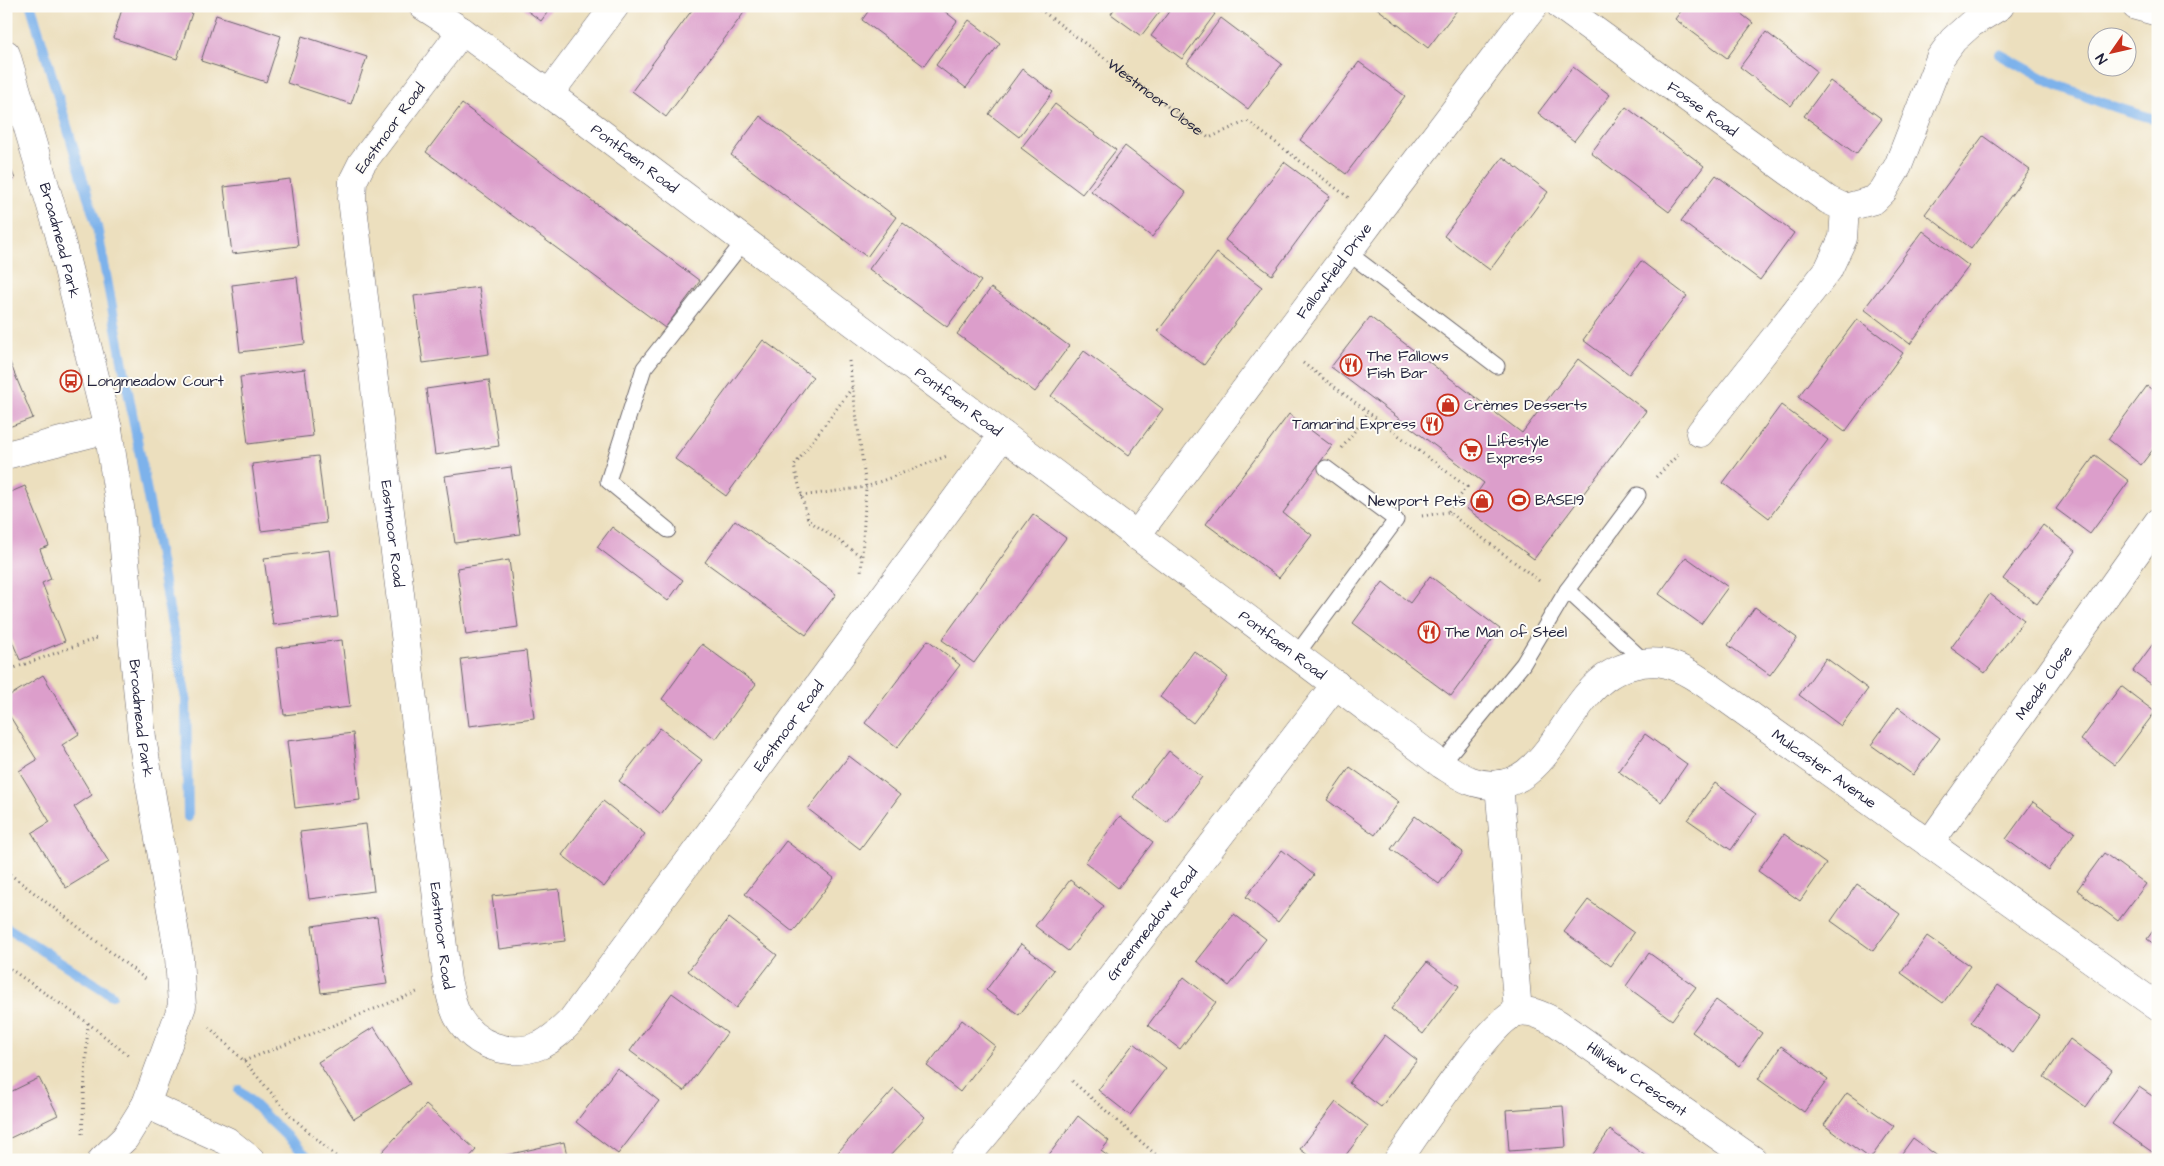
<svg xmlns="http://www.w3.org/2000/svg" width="2164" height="1166" viewBox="0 0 2164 1166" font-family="'Architects Daughter',sans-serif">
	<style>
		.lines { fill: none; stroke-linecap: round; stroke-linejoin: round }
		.stream { stroke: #7db2eb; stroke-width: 10 }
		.building { fill: #dc9ecb }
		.service-casing { stroke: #696469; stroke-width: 17 }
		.minor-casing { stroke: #696469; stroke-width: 29 }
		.path { stroke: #696469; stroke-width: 3; stroke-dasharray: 1 4; stroke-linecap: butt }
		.service { stroke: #fff; stroke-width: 15 }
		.minor { stroke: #fff; stroke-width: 28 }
		.labels { text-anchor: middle; stroke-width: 4; stroke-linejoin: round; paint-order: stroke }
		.street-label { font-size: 15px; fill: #22223b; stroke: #fdfcf7 }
		.poi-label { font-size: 15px; fill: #22223b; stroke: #fdfcf7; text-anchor: start }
	</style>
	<rect width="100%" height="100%" fill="#fdfcf7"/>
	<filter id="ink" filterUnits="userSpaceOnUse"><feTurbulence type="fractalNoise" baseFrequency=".02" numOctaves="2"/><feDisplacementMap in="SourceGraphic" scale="10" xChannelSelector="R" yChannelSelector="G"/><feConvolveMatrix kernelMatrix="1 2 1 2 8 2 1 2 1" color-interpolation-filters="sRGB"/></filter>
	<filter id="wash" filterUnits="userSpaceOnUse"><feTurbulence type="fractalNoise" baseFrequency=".0096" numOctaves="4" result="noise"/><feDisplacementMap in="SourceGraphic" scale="20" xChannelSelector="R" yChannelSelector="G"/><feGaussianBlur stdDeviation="1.12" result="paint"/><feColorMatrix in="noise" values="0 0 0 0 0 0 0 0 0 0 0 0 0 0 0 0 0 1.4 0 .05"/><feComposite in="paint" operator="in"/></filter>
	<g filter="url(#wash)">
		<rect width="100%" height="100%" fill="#ecdfbe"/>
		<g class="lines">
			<!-- stream -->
			<g class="stream">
				<polyline points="31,6 97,227 186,699 188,817"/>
				<polyline points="1999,54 2052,83 2108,105 2158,120"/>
				<polyline points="6,927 112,995"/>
				<polyline points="239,1090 311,1160"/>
			</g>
		</g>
		<g id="blocks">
			<!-- building -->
			<g class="building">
				<polygon points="123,6 172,6 192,13 177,59 113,38"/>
				<polygon points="521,6 552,6 541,21"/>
				<polygon points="695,6 749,6 666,117 632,91"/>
				<polygon points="872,6 938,6 957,21 924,66 862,20"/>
				<polygon points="1116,6 1164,6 1141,36 1111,14"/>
				<polygon points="1173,6 1205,6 1215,14 1182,59 1151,36"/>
				<polygon points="1374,6 1460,6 1428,48"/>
				<polygon points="1685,6 1731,6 1753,23 1727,58 1675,19"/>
				<polygon points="216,15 281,36 266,82 201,61"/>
				<polygon points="1221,18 1282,64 1248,109 1187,63"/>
				<polygon points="969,20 1000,43 966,88 936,65"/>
				<polygon points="1766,32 1817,71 1791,106 1740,67"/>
				<polygon points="302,36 367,57 351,104 287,83"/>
				<polygon points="1359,62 1405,96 1346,174 1300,140"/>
				<polygon points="1573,67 1610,95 1574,141 1538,113"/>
				<polygon points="1022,69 1053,92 1019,137 989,114"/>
				<polygon points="1830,81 1882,119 1856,154 1804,116"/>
				<polygon points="462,104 700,281 665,328 426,152"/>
				<polygon points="1055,104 1116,150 1082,194 1021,148"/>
				<polygon points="1626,107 1704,166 1669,212 1591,153"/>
				<polygon points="760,116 896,217 867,257 731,155"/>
				<polygon points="1983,136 2030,170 1971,249 1925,214"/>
				<polygon points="1125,146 1186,193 1152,237 1091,191"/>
				<polygon points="6,157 15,179 6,183"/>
				<polygon points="1503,157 1548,192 1490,270 1444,236"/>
				<polygon points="1284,162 1330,196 1272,275 1225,240"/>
				<polygon points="1716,175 1794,233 1760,280 1681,221"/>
				<polygon points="290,179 298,246 232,254 224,187"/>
				<polygon points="903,223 981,281 947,327 869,269"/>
				<polygon points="1923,231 1969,266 1910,344 1864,309"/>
				<polygon points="1217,253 1262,287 1204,365 1158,331"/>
				<polygon points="1641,261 1687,296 1629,374 1583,340"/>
				<polygon points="297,277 305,344 240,352 232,285"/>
				<polygon points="479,287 489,354 423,363 414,296"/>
				<polygon points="991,288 1069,346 1035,392 957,334"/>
				<polygon points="1370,317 1522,433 1578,359 1646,411 1534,559 1466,508 1484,483 1331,367"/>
				<polygon points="1857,319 1903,353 1845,432 1798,397"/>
				<polygon points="763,340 813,377 726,496 675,459"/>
				<polygon points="1084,351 1163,409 1129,455 1051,396"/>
				<polygon points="6,353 33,418 6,428"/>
				<polygon points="305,369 313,436 248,444 240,377"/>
				<polygon points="489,380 499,446 435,455 426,389"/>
				<polygon points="2147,386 2158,394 2158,443 2141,465 2108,439"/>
				<polygon points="1781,405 1828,440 1769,518 1723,483"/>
				<polygon points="1289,414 1332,446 1283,513 1312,535 1279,578 1206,524"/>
				<polygon points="2095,455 2129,481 2090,534 2056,509"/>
				<polygon points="318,456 326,523 261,531 252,464"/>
				<polygon points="511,467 520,534 455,543 445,476"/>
				<polygon points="25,486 49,546 40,549 51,579 42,583 65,641 20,660 6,627 6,494"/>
				<polygon points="1033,514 1066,538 974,663 942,640"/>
				<polygon points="735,520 836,594 806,635 705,562"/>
				<polygon points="2043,525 2076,551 2037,604 2003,579"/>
				<polygon points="612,527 683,580 668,601 597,547"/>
				<polygon points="330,550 338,617 273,625 264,558"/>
				<polygon points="1686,557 1728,587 1701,624 1659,594"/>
				<polygon points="509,560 518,627 466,635 457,568"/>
				<polygon points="1430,576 1500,629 1451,696 1353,623 1383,582 1410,603"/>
				<polygon points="1990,594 2024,620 1985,673 1951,648"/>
				<polygon points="1755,607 1797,638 1770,675 1728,645"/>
				<polygon points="2158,637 2158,689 2133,671"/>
				<polygon points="342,640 350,707 284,715 276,648"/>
				<polygon points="928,640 960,665 897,748 865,723"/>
				<polygon points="702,644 756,684 716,739 662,699"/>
				<polygon points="526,651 534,718 469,726 461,659"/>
				<polygon points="1194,651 1228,677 1193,723 1160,697"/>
				<polygon points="1826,658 1868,689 1841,726 1799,695"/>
				<polygon points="43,675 79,734 62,745 92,795 74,807 109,862 66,888 32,833 50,822 19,771 37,760 6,710 6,698"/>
				<polygon points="2121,686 2155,712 2115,765 2081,740"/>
				<polygon points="1898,707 1940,738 1913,775 1871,745"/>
				<polygon points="660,728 702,760 661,814 619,781"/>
				<polygon points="353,733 360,800 295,808 287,741"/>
				<polygon points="1645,734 1687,764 1661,802 1618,771"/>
				<polygon points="1169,751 1202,777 1167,823 1133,797"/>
				<polygon points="849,756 900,795 860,849 808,809"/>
				<polygon points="1350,767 1399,802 1375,835 1327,800"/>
				<polygon points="1715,783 1757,813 1731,850 1688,820"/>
				<polygon points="603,801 645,834 604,887 562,855"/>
				<polygon points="2033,802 2075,832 2048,870 2006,839"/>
				<polygon points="1120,816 1153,842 1118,888 1085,862"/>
				<polygon points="1415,816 1463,852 1439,884 1391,849"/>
				<polygon points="366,824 374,891 309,899 300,832"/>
				<polygon points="1784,834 1826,864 1800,901 1758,871"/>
				<polygon points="786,841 834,878 793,932 745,894"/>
				<polygon points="1282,850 1314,875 1278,922 1246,897"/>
				<polygon points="2104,853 2146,884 2118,921 2077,890"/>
				<polygon points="1070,880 1104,906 1068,951 1035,926"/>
				<polygon points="1857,884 1900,914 1873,951 1831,921"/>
				<polygon points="559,889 565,941 499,949 492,896"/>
				<polygon points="1588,900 1634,933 1611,966 1564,932"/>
				<polygon points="1234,914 1266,939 1229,986 1197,961"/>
				<polygon points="377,917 387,984 321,993 312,926"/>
				<polygon points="729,918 777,955 736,1008 688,971"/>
				<polygon points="2158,924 2158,947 2147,939"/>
				<polygon points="1927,936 1970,966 1943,1003 1901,973"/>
				<polygon points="1021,944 1054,970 1019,1015 986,990"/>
				<polygon points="1649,953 1696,987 1672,1020 1626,986"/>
				<polygon points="1427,962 1459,986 1423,1034 1391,1009"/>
				<polygon points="1184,977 1216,1002 1180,1049 1148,1025"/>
				<polygon points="1998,985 2040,1015 2013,1053 1971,1022"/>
				<polygon points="672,993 727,1033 684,1091 630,1051"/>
				<polygon points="1716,1000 1762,1033 1739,1066 1692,1032"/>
				<polygon points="962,1020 995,1046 960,1092 927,1066"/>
				<polygon points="374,1027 410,1084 354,1119 318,1062"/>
				<polygon points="1385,1035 1417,1060 1381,1107 1349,1083"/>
				<polygon points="2070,1039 2112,1070 2086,1107 2044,1077"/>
				<polygon points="1134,1043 1166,1068 1130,1115 1098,1090"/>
				<polygon points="1781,1046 1828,1079 1804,1112 1758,1079"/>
				<polygon points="617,1068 659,1101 618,1154 576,1122"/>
				<polygon points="39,1078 58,1115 6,1140 6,1094"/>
				<polygon points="2139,1087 2158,1100 2158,1150 2155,1154 2112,1124"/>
				<polygon points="894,1089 925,1117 906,1139 886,1160 831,1160"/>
				<polygon points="1847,1093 1894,1126 1870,1159 1824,1125"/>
				<polygon points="1336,1102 1368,1126 1342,1160 1314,1160 1300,1149"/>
				<polygon points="426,1105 476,1150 467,1160 389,1160 381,1153"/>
				<polygon points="1563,1106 1566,1147 1509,1151 1506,1110"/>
				<polygon points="1078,1116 1109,1141 1101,1151 1113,1160 1045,1160"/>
				<polygon points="1610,1130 1633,1147 1651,1160 1589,1160"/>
				<polygon points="1913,1138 1936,1155 1942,1160 1897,1160"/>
				<polygon points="564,1142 568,1160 499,1160 498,1157"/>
			</g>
		</g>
	</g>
	<g filter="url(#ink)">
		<use href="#blocks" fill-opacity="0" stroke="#696469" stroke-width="1"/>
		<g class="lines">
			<!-- service casing -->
			<g class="service-casing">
				<g id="service">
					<polyline points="1347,252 1497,366"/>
					<polyline points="1638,495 1567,590 1645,662"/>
					<polyline points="668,530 608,481 644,368 745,240"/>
					<polyline points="1296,655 1396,520 1326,468"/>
					<polyline points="1441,764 1523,664 1567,590"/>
				</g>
			</g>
			<!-- minor casing -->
			<g class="minor-casing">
				<g id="minor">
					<path id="s2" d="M423,6L462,31L549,94L1441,764C1451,770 1460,777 1471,781C1533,803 1557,728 1589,693C1601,679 1615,669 1633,665C1644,662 1656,661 1667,664C1686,669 1704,683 1720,694L2158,1007"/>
					<path id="s3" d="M1561,6L1828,200L1845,208L1843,238L1828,270L1700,433"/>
					<polyline points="2136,6 2158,12"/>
					<path id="s4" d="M462,31L362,163L353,181L352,199L447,980C450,991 452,1007 458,1017C475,1046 510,1058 541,1045C553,1039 562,1030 571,1021L1003,435"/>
					<path id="s5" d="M6,54L59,233L108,429L120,507L142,738L179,957L182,1006L146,1104L125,1138L102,1160"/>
					<polyline points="549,94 615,6"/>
					<polyline points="1845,208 1874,200 1883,191 1898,166 1940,58 1953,40 1972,23 2000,6"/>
					<polyline points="6,455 108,429"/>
					<path id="s6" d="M1136,536L1374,217L1534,6"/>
					<polyline points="1499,784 1518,1012"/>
					<path id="s7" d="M1929,844L2158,522"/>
					<polyline points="146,1104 227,1141 251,1160"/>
					<path id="s8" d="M964,1160L1048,1059L1336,684"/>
					<path id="s9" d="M1398,1160C1418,1132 1491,1019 1518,1012C1531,1009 1546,1017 1557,1023L1753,1160"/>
				</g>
			</g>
			<!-- path -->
			<g class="path">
				<path id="s1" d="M1036,6L1209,138L1247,121L1349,198"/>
				<polyline points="849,361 866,487 861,573"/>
				<polyline points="1303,363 1467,487 1448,512 1542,583"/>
				<polyline points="852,388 794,466 808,520 861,556"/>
				<polyline points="1342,448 1368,413"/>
				<polyline points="1656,477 1678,455"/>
				<polyline points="801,496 866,487 947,456"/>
				<polyline points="1422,516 1448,512"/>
				<polyline points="6,671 100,637"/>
				<polyline points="6,871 148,981"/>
				<polyline points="6,966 88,1023 82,1134"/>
				<polyline points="88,1023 130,1057"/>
				<polyline points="209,1027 244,1061 291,1116 340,1160"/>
				<polyline points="244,1061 417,992"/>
				<polyline points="1072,1081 1162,1160"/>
			</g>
			<!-- service -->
			<use href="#service" class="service"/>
			<!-- minor -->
			<use href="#minor" class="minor"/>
		</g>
	</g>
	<!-- icons -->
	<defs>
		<g id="restaurant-ring" transform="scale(1.125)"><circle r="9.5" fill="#fdfcf7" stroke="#c8321e" stroke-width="1.5"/><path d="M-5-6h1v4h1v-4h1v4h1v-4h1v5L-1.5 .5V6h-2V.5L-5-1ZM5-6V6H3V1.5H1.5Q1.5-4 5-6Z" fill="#c8321e"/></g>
		<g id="bus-ring" transform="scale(1.125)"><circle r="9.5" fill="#fdfcf7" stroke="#c8321e" stroke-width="1.5"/><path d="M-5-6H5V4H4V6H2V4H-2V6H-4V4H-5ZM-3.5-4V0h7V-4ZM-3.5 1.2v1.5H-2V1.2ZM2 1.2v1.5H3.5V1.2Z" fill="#c8321e"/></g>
		<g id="shop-ring" transform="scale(1.125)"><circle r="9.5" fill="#fdfcf7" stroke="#c8321e" stroke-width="1.5"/><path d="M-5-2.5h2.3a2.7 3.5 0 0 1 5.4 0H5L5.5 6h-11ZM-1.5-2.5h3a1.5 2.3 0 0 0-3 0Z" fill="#c8321e"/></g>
		<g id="supermarket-ring" transform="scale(1.125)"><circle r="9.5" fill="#fdfcf7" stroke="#c8321e" stroke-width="1.5"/><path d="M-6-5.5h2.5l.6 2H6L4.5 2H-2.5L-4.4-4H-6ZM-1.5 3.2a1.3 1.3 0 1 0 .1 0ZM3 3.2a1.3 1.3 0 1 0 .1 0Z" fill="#c8321e"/></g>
		<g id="stadium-ring" transform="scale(1.125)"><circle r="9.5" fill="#fdfcf7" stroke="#c8321e" stroke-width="1.5"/><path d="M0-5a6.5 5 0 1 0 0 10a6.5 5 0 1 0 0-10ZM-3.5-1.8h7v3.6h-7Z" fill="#c8321e"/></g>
	</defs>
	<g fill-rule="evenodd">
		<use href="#restaurant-ring" x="1351" y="365"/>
		<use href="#bus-ring" x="71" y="381"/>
		<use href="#shop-ring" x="1448" y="405"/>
		<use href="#restaurant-ring" x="1432" y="424"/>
		<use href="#supermarket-ring" x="1471" y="450"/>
		<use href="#stadium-ring" x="1519" y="500"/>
		<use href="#shop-ring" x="1482" y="501"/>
		<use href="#restaurant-ring" x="1429" y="632"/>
	</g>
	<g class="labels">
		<!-- street labels -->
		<g class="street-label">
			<text dy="5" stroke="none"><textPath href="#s1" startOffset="150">Westmoor Close</textPath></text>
			<text dy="5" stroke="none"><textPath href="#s3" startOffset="175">Fosse Road</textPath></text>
			<text transform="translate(390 128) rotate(-54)" y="5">Eastmoor Road</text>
			<text dy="5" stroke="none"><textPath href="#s2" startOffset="261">Pontfaen Road</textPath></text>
			<text dy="5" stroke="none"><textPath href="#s5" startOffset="194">Broadmead Park</textPath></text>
			<text dy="5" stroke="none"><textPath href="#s6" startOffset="331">Fallowfield Drive</textPath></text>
			<text dy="5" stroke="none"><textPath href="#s2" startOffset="666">Pontfaen Road</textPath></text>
			<text dy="5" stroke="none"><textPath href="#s4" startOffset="541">Eastmoor Road</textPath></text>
			<text dy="5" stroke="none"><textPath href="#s2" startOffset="1071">Pontfaen Road</textPath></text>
			<text dy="5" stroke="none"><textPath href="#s7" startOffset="198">Meads Close</textPath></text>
			<text dy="5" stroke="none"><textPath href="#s5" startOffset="680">Broadmead Park</textPath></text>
			<text dy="5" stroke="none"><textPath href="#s4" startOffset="1530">Eastmoor Road</textPath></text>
			<text dy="5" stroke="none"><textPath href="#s2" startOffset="1741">Mulcaster Avenue</textPath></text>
			<text dy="5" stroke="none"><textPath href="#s8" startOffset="302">Greenmeadow Road</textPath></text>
			<text dy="5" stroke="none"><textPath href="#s4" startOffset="946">Eastmoor Road</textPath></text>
			<text dy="5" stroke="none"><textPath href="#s9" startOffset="331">Hillview Crescent</textPath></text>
		</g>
		<!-- poi labels -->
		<g class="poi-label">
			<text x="1367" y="361">The Fallows<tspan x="1367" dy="17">Fish Bar</tspan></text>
			<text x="87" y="386">Longmeadow Court</text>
			<text x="1464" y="410">Crèmes Desserts</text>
			<text x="1416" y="429" text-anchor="end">Tamarind Express</text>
			<text x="1487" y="446">Lifestyle<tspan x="1487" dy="17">Express</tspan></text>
			<text x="1535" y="505">BASE19</text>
			<text x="1466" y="506" text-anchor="end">Newport Pets</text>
			<text x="1445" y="637">The Man of Steel</text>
		</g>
	</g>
	<!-- margin -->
	<rect width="2164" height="1166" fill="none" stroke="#fdfcf7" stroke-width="25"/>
	<!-- north arrow -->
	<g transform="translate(2112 52) rotate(236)"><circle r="24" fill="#fdfcf7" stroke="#a5a5ac"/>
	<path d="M0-4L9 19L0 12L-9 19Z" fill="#c8321e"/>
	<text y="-8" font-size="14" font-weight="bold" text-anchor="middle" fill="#22223b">N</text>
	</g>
</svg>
